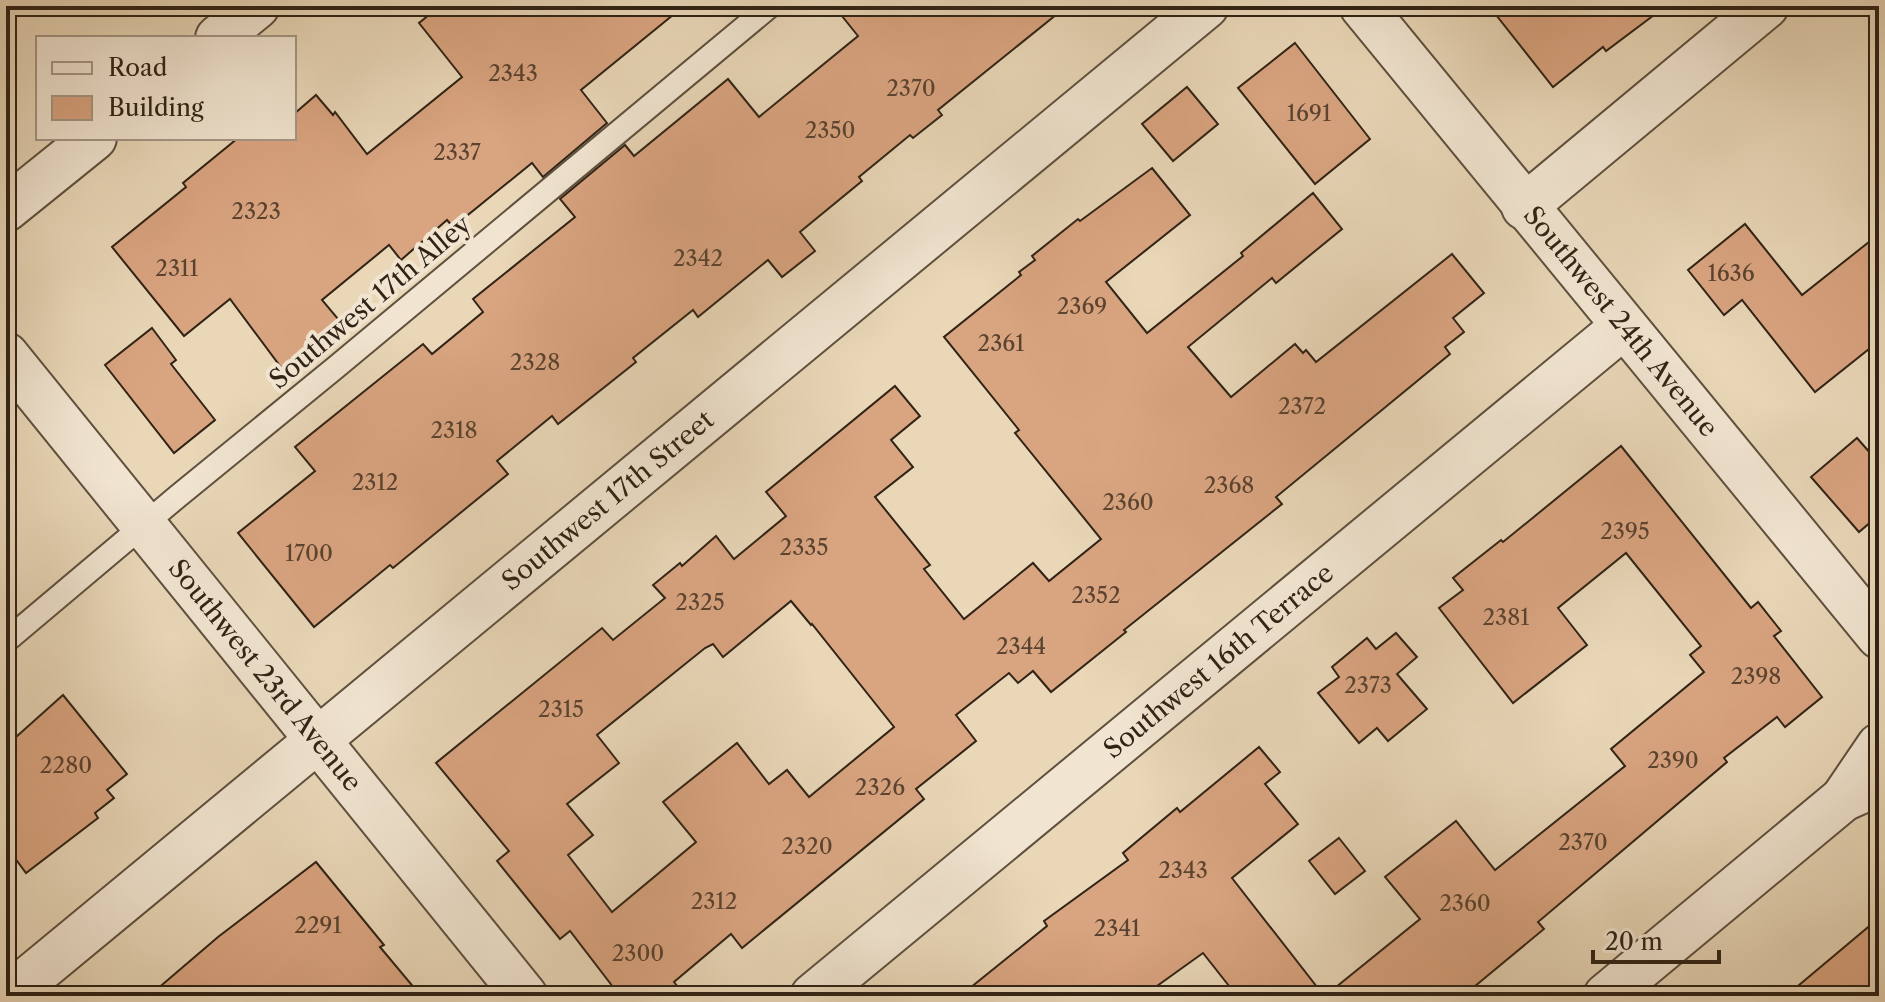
<svg xmlns="http://www.w3.org/2000/svg" width="1885" height="1002" viewBox="0 0 1885 1002" font-family="'Libre Caslon Text',serif">
	<style>
		.building { fill: #d9a480; stroke: #302316; stroke-width: 2; fill-rule: evenodd }
		.lines { fill: none; stroke-linecap: round; stroke-linejoin: round }
		.service-casing { stroke: #5e503e; stroke-width: 26 }
		.minor-casing { stroke: #5e503e; stroke-width: 48 }
		.tertiary-casing { stroke: #5e503e; stroke-width: 48 }
		.service { stroke: #f1e5d1; stroke-width: 22 }
		.minor { stroke: #f1e5d1; stroke-width: 44 }
		.tertiary { stroke: #f1e5d1; stroke-width: 44 }
		.labels { text-anchor: middle; stroke-width: 8; stroke-linejoin: round; paint-order: stroke }
		.number-label { font-size: 22px; fill: #5a4330 }
		.street-label { font-size: 26px; fill: #302316; stroke: #f1e5d1 }
	</style>
	<rect width="100%" height="100%" fill="#e9d7b8"/>
	<filter id="stains"><feTurbulence type="fractalNoise" baseFrequency=".0025" numOctaves="4"/><feColorMatrix values="0 0 0 0 .2 0 0 0 0 .09 0 0 0 0 .02 0 0 0 .5 -.17"/></filter>
	<radialGradient id="worn" r=".72"><stop offset=".6" stop-color="#630" stop-opacity="0"/><stop offset="1" stop-color="#630" stop-opacity=".3"/></radialGradient>
	<!-- building -->
	<g class="building">
		<polygon points="440,6 684,6 581,90 607,123 543,177 532,163 453,227 447,220 401,260 389,245 322,300 344,326 286,374 230,299 184,336 112,247 186,187 183,183 238,138 294,138 294,114 316,95 333,115 335,112 367,154 462,77 419,23"/>
		<polygon points="834,6 1067,6 938,110 942,115 913,138 910,135 859,177 862,181 800,232 815,251 782,277 768,260 698,317 693,310 633,358 636,362 558,424 552,416 497,461 508,474 393,568 390,565 314,627 238,533 315,471 295,447 423,344 432,354 483,312 473,299 575,217 560,199 625,145 634,156 728,79 759,117 858,36"/>
		<polygon points="1489,6 1666,6 1606,51 1603,47 1553,87"/>
		<polygon points="1295,43 1370,139 1315,184 1238,88"/>
		<polygon points="1187,87 1218,124 1173,161 1142,124"/>
		<path d="M1152,168L1190,215L1106,282L1147,333L1243,256L1241,253L1313,193L1342,229L1276,283L1272,278L1188,347L1231,397L1295,344L1303,353L1306,350L1316,362L1452,254L1484,293L1453,318L1464,332L1445,347L1450,354L1276,497L1282,504L1124,630L1126,632L1051,692L1033,671L1018,683L1009,673L956,715L976,741L916,789L924,799L742,948L731,934L674,982L685,996H620L570,931L560,939L497,861L509,851L436,763L602,628L613,640L665,598L653,585L680,563L682,566L716,536L734,559L786,516L766,492L895,386L920,416L891,440L913,467L875,497L930,565L924,569L964,619L1033,563L1049,581L1101,539L1015,433L1019,430L944,337L1021,275L1019,272L1035,260L1032,256L1078,219L1080,221ZM791,601L811,625L812,624L894,727L809,797L787,770L769,784L737,743L663,802L696,842L612,912L568,855L593,835L567,804L619,763L597,735L705,648L713,644L723,657Z"/>
		<polygon points="1745,224 1802,295 1879,234 1879,341 1815,392 1742,300 1724,315 1688,270"/>
		<polygon points="152,328 176,360 171,364 215,420 174,453 105,365"/>
		<polygon points="1857,438 1879,463 1879,515 1859,532 1811,477"/>
		<polygon points="1621,446 1751,608 1758,602 1781,631 1774,636 1822,697 1785,727 1777,717 1724,758 1727,762 1538,922 1544,929 1463,996 1325,996 1420,919 1385,877 1456,821 1495,870 1625,766 1611,749 1704,672 1690,655 1701,646 1626,553 1558,608 1587,645 1513,703 1439,608 1463,590 1453,578 1501,540 1503,542"/>
		<polygon points="1396,633 1417,657 1397,674 1427,709 1388,741 1377,728 1359,743 1318,693 1339,677 1332,667 1367,638 1376,649"/>
		<polygon points="63,695 127,774 107,790 114,798 95,813 98,818 26,873 6,846 6,746"/>
		<polygon points="1259,747 1280,772 1265,784 1298,824 1232,878 1324,996 1237,996 1203,953 1143,996 960,996 1047,926 1044,921 1128,860 1123,853 1177,808 1180,812"/>
		<polygon points="1339,838 1365,871 1335,894 1309,861"/>
		<polygon points="316,862 384,945 380,947 421,996 149,996 218,937"/>
		<polygon points="1879,918 1879,996 1786,996"/>
	</g>
	<g class="lines">
		<!-- service casing -->
		<g class="service-casing">
			<polyline id="service" points="6,641 177,497 335,368 770,6"/>
		</g>
		<!-- minor casing -->
		<g class="minor-casing">
			<g id="minor">
				<path id="s1" d="M1362,6L1879,636"/>
				<polyline points="218,38 257,6"/>
				<polyline points="1524,207 1766,6"/>
				<polyline points="6,209 94,138"/>
				<path id="s2" d="M6,355L525,996"/>
				<path id="s3" d="M8,996L1206,6"/>
				<path id="s4" d="M813,996L1624,326"/>
			</g>
		</g>
		<!-- tertiary casing -->
		<g class="tertiary-casing">
			<g id="tertiary">
				<polyline points="1843,799 1879,746"/>
				<polyline points="1606,996 1843,799 1879,783"/>
			</g>
		</g>
		<!-- service -->
		<use href="#service" class="service"/>
		<!-- minor -->
		<use href="#minor" class="minor"/>
		<!-- tertiary -->
		<use href="#tertiary" class="tertiary"/>
	</g>
	<g class="labels">
		<!-- number labels -->
		<g class="number-label">
			<text x="513" y="81">2343</text>
			<text x="911" y="96">2370</text>
			<text x="1309" y="121">1691</text>
			<text x="830" y="138">2350</text>
			<text x="457" y="160">2337</text>
			<text x="256" y="219">2323</text>
			<text x="698" y="266">2342</text>
			<text x="177" y="276">2311</text>
			<text x="1731" y="281">1636</text>
			<text x="1082" y="314">2369</text>
			<text x="1001" y="351">2361</text>
			<text x="535" y="370">2328</text>
			<text x="1302" y="414">2372</text>
			<text x="454" y="438">2318</text>
			<text x="375" y="490">2312</text>
			<text x="1229" y="493">2368</text>
			<text x="1128" y="510">2360</text>
			<text x="1625" y="539">2395</text>
			<text x="804" y="555">2335</text>
			<text x="309" y="561">1700</text>
			<text x="1096" y="603">2352</text>
			<text x="700" y="610">2325</text>
			<text x="1506" y="625">2381</text>
			<text x="1021" y="654">2344</text>
			<text x="1756" y="684">2398</text>
			<text x="1368" y="693">2373</text>
			<text x="561" y="717">2315</text>
			<text x="1673" y="768">2390</text>
			<text x="66" y="773">2280</text>
			<text x="880" y="795">2326</text>
			<text x="1583" y="850">2370</text>
			<text x="807" y="854">2320</text>
			<text x="1183" y="878">2343</text>
			<text x="714" y="909">2312</text>
			<text x="1465" y="911">2360</text>
			<text x="318" y="933">2291</text>
			<text x="1117" y="936">2341</text>
			<text x="638" y="961">2300</text>
		</g>
		<!-- street labels -->
		<g class="street-label">
			<text transform="translate(370 302) rotate(-40)" y="9">Southwest 17th Alley</text>
			<text dy="9" stroke="none"><textPath href="#s1" startOffset="408">Southwest 24th Avenue</textPath></text>
			<text dy="9" stroke="none"><textPath href="#s3" startOffset="778">Southwest 17th Street</textPath></text>
			<text dy="9" stroke="none"><textPath href="#s4" startOffset="526">Southwest 16th Terrace</textPath></text>
			<text dy="9" stroke="none"><textPath href="#s2" startOffset="412">Southwest 23rd Avenue</textPath></text>
		</g>
	</g>
	<!-- margin -->
	<rect width="1885" height="1002" fill="none" stroke="#e9d7b8" stroke-width="32"/>
	<rect x="8" y="8" width="1869" height="986" fill="none" stroke="#302316" stroke-width="4"/>
	<rect x="16" y="16" width="1853" height="970" fill="none" stroke="#302316" stroke-width="2"/>
	<!-- legend -->
	<rect x="36" y="36" width="260" height="104" fill="#f1e5d1" stroke="#a49786" stroke-width="2"/>
	<rect x="52" y="62" width="40" height="12" fill="#f1e5d1" stroke="#a49786" stroke-width="2"/>
	<text x="108" y="76" font-size="24" fill="#302316">Road</text>
	<rect x="52" y="96" width="40" height="24" fill="#d9a480" stroke="#a49786" stroke-width="2"/>
	<text x="108" y="116" font-size="24" fill="#302316">Building</text>
	<!-- scale -->
	<path d="M1593 950v12h126v-12" fill="none" stroke="#302316" stroke-width="4"/>
	<text x="1605" y="950" font-size="24" fill="#302316" stroke="#f1e5d1" stroke-width="6" paint-order="stroke">20 m</text>
	<rect width="100%" height="100%" filter="url(#stains)"/>
	<rect width="100%" height="100%" fill="url(#worn)"/>
</svg>
